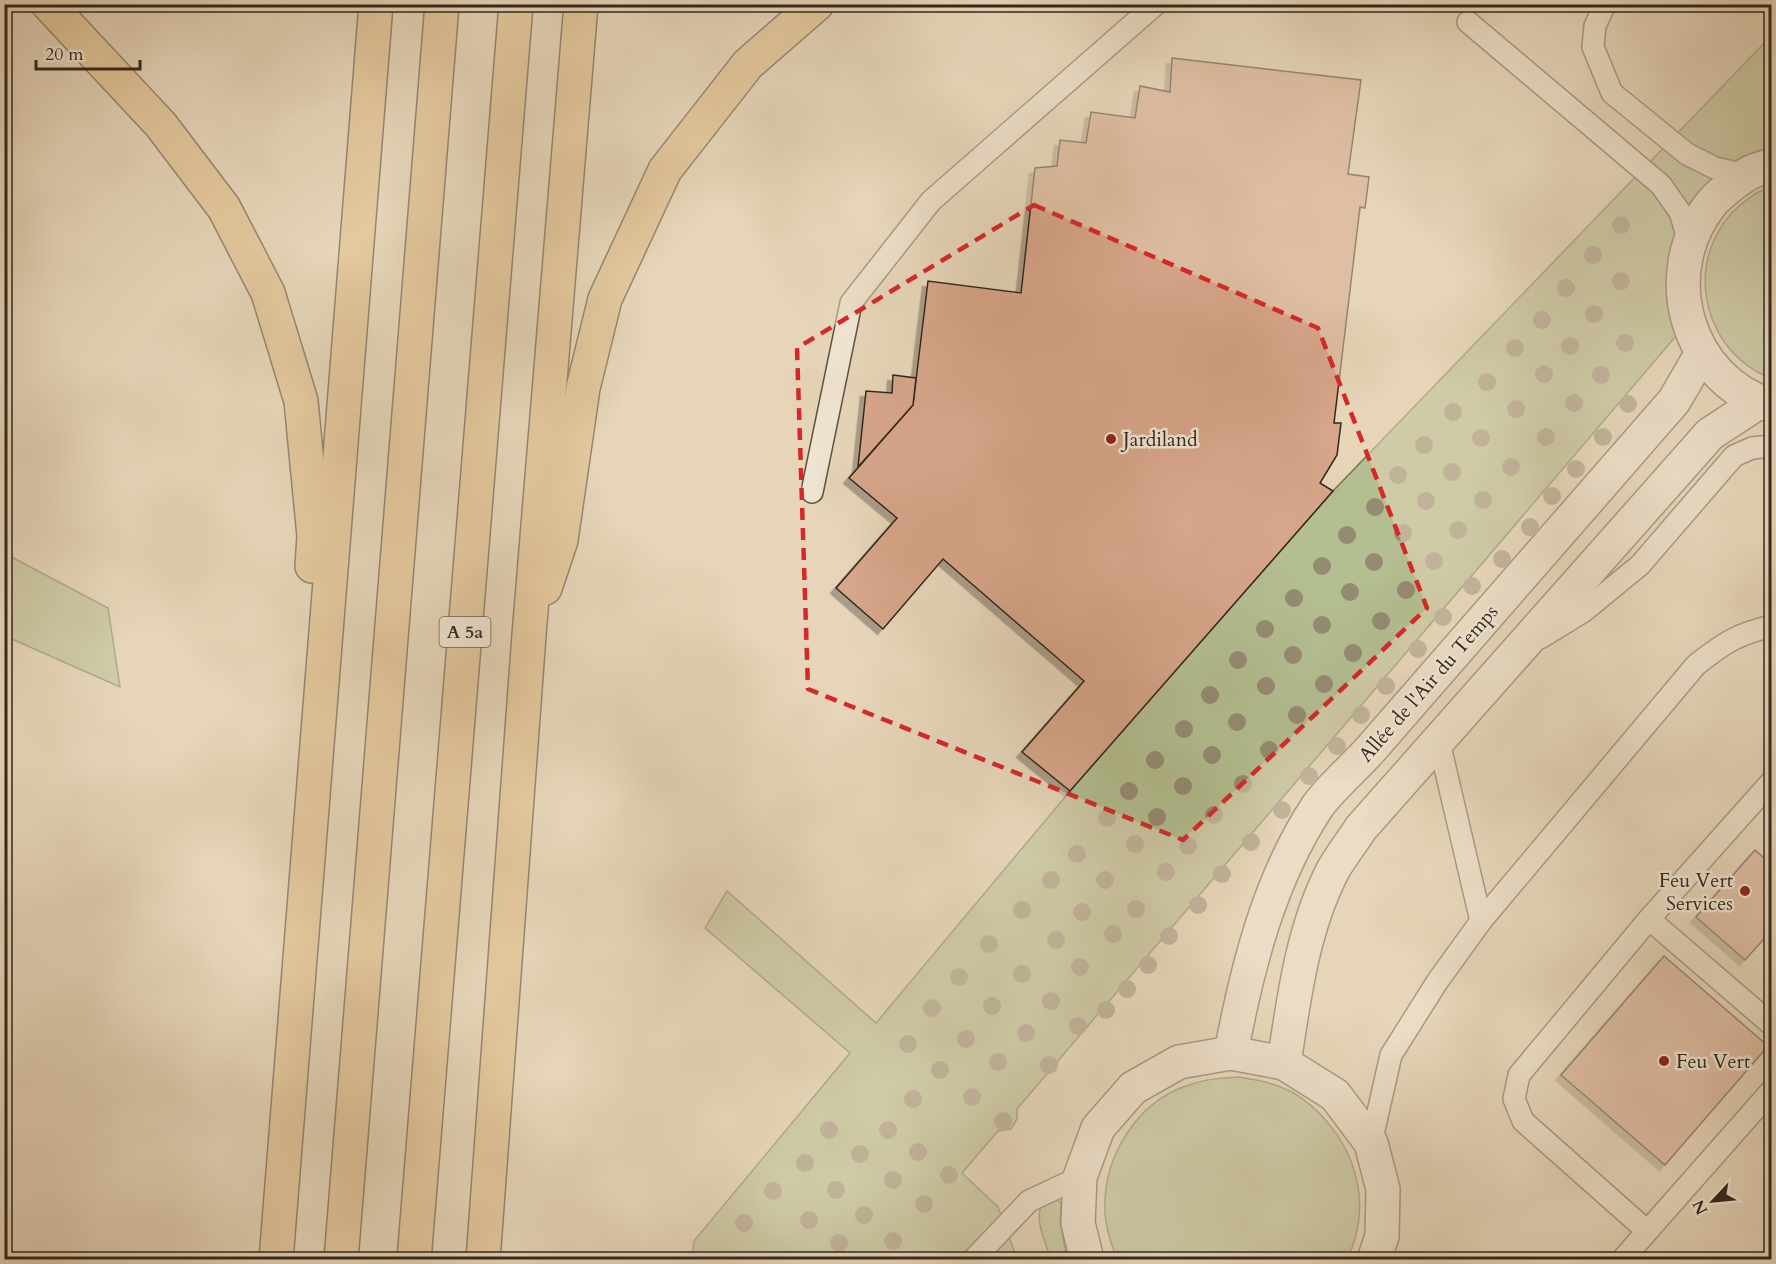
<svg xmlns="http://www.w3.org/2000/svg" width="1776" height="1264" viewBox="0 0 1776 1264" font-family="Cardo,serif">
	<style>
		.green { fill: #b3be91; stroke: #727357; stroke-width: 1.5 }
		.building { fill: #d7a58a; stroke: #32281d; stroke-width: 1.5; filter: url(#shadow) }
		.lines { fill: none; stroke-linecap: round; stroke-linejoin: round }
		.service-casing { stroke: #5f5344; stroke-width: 24 }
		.tertiary-casing { stroke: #5f5344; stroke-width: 36 }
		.motorway-casing { stroke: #32281d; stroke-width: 36 }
		.service { stroke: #efe4d2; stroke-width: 21 }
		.tertiary { stroke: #efe4d2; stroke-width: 33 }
		.motorway { stroke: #e3ba7c; stroke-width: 33 }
		.tree { fill: #958b73 }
		.marked { fill: none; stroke: #d62828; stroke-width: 4.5; stroke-dasharray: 12 8; stroke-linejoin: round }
		.poi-dot { fill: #8f2418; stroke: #efe4d2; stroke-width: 2 }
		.labels { text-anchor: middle; stroke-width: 5; stroke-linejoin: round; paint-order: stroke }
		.shield { fill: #efe4d2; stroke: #6b6053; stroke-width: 1.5 }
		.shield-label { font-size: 18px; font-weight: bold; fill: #32281d }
		.poi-label { font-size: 20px; fill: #32281d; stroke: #efe4d2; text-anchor: start }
		.street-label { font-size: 20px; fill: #32281d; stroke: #efe4d2 }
	</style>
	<defs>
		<filter id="shadow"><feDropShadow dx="-5.5" dy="5.5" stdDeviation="0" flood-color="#0004"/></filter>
	</defs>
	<rect width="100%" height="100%" fill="#e6d5b9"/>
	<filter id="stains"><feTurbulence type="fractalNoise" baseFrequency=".00333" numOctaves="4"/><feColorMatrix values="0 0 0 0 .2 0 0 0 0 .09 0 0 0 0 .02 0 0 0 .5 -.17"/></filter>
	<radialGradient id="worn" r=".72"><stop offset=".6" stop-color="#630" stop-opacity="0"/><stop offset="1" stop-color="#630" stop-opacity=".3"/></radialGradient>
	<!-- green -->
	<g class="green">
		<polygon points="1771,36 1771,165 1711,204 1688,322 1017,1109 1017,1119 1011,1129 998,1131 962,1173 998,1207 1015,1253 1011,1259 692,1260 694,1241 850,1053 705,928 727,891 876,1023 1070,791 1333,491"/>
		<path d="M1771,186V378C1753,372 1736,358 1725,343C1685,285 1708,212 1771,186Z"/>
		<polygon points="4,553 108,608 120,687 5,636"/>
		<path d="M1239,1077C1257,1080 1275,1083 1292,1092C1349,1126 1378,1198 1347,1259H1117C1111,1244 1105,1227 1105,1210C1103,1157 1137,1101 1189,1085C1205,1079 1221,1078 1239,1077Z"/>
		<path d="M1055,1197L1061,1203L1060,1222L1067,1259H1051C1047,1247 1032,1215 1043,1204C1045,1201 1052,1199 1055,1197Z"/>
	</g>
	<!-- building -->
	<g class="building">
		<polygon points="1172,58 1361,80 1348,174 1369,177 1365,208 1360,207 1334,423 1341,423 1337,455 1320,483 1333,491 1070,791 1022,752 1084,681 943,559 883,629 836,588 897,518 849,478 913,405 928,281 1021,293 1035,168 1057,166 1060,140 1086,143 1091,112 1135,118 1140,86 1170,92"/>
		<polygon points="893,375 916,378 913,405 858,467 866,391 892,393"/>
		<polygon points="1755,850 1772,865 1772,930 1745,960 1696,917"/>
		<polygon points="1664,956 1768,1046 1665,1165 1561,1075"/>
	</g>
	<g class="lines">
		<!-- service casing -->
		<g class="service-casing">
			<g id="service">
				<polyline points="1605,4 1595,26 1593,47 1612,93 1687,154 1715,168 1746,175"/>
				<polyline points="1468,22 1661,185 1680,212 1689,242"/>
				<polyline points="812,492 851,303 931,201 1156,4"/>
				<polyline points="1540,638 1584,611 1640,565 1734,456 1752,448 1772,446"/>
				<polyline points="1649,919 1772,1025"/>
				<path d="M1481,921L1696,665C1724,643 1737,634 1772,626"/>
				<polyline points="1371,1143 1391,1055 1437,982 1481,921 1439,742"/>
				<polyline points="1647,1231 1523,1121 1514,1099 1519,1075 1649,919 1772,781"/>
				<polyline points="973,1260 1029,1201 1080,1177"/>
				<polyline points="1622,1260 1772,1090"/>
			</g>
		</g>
		<!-- tertiary casing -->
		<g class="tertiary-casing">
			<g id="tertiary">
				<path d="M1772,165C1763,168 1753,170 1746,175C1737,180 1717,196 1711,204C1656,273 1686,380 1772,406"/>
				<path d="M1231,1053C1247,968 1269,880 1317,807C1330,788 1354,768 1370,750L1674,401L1702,353"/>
				<path d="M1284,1063C1294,998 1302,930 1333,870C1341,856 1352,842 1361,828L1710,434L1759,402"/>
				<polyline points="1087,1260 1078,1223 1080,1177 1098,1128 1133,1088 1179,1062 1231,1053 1284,1063 1335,1095 1371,1143 1383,1189 1382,1236 1374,1260"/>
			</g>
		</g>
		<!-- motorway casing -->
		<g class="motorway-casing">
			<g id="motorway">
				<polyline points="48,4 161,125 224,208 268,293 301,401 314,536 312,566"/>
				<polyline points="545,588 561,540 583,388 605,299 665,170 748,64 817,4"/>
				<polyline points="276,1260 376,4"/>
				<polyline points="341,1260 442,4"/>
				<polyline points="414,1260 516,4"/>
				<polyline points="483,1260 529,635 581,4"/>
			</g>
		</g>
		<!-- service -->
		<use href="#service" class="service"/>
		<!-- tertiary -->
		<use href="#tertiary" class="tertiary"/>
		<!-- motorway -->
		<use href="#motorway" class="motorway"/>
	</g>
	<!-- trees -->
	<g class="tree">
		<circle cx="1621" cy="225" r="9"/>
		<circle cx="1593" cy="255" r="9"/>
		<circle cx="1621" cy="281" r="9"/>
		<circle cx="1566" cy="288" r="9"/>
		<circle cx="1594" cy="314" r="9"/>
		<circle cx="1542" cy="320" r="9"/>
		<circle cx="1625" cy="343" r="9"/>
		<circle cx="1570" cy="346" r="9"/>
		<circle cx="1515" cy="348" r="9"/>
		<circle cx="1544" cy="374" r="9"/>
		<circle cx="1601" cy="375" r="9"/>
		<circle cx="1487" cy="382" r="9"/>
		<circle cx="1574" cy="403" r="9"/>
		<circle cx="1628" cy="404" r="9"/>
		<circle cx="1516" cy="409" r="9"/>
		<circle cx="1453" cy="412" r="9"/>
		<circle cx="1546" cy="437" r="9"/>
		<circle cx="1603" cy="437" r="9"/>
		<circle cx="1481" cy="438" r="9"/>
		<circle cx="1424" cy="445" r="9"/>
		<circle cx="1511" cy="467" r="9"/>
		<circle cx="1576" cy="469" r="9"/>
		<circle cx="1452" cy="472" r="9"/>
		<circle cx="1398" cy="475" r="9"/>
		<circle cx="1552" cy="496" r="9"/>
		<circle cx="1483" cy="500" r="9"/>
		<circle cx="1426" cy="501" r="9"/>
		<circle cx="1375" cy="507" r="9"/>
		<circle cx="1530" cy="527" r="9"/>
		<circle cx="1458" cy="530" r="9"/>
		<circle cx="1403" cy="533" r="9"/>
		<circle cx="1347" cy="535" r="9"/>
		<circle cx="1502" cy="559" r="9"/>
		<circle cx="1434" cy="561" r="9"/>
		<circle cx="1374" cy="562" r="9"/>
		<circle cx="1322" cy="566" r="9"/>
		<circle cx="1472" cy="586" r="9"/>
		<circle cx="1406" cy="590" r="9"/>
		<circle cx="1350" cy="592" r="9"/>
		<circle cx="1294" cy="598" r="9"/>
		<circle cx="1443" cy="617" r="9"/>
		<circle cx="1381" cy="621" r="9"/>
		<circle cx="1322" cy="625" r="9"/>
		<circle cx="1265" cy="629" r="9"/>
		<circle cx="1418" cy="649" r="9"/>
		<circle cx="1353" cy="653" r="9"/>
		<circle cx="1293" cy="655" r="9"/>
		<circle cx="1238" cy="660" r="9"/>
		<circle cx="1324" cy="684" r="9"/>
		<circle cx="1266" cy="686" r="9"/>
		<circle cx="1386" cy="686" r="9"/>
		<circle cx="1210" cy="695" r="9"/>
		<circle cx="1297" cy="715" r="9"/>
		<circle cx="1361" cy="715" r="9"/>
		<circle cx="1237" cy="722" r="9"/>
		<circle cx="1184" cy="729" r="9"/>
		<circle cx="1337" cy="746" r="9"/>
		<circle cx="1269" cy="750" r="9"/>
		<circle cx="1212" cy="755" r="9"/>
		<circle cx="1155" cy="760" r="9"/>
		<circle cx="1309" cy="776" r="9"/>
		<circle cx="1243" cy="784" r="9"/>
		<circle cx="1183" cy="786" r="9"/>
		<circle cx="1129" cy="791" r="9"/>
		<circle cx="1282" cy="810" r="9"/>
		<circle cx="1214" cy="815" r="9"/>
		<circle cx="1157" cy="817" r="9"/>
		<circle cx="1107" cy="818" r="9"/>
		<circle cx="1251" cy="842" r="9"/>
		<circle cx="1135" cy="844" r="9"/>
		<circle cx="1188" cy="846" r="9"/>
		<circle cx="1077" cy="854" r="9"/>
		<circle cx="1166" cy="872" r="9"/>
		<circle cx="1222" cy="874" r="9"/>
		<circle cx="1051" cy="880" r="9"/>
		<circle cx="1105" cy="880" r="9"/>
		<circle cx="1198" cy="905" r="9"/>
		<circle cx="1136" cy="909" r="9"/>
		<circle cx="1022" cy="910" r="9"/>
		<circle cx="1082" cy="912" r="9"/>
		<circle cx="1113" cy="934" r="9"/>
		<circle cx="1169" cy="936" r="9"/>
		<circle cx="1056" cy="940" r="9"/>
		<circle cx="989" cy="944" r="9"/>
		<circle cx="1148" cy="965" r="9"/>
		<circle cx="1080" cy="967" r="9"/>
		<circle cx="1022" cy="974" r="9"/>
		<circle cx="959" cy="977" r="9"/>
		<circle cx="1127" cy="989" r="9"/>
		<circle cx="1051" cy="1001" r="9"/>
		<circle cx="992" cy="1006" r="9"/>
		<circle cx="932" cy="1008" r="9"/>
		<circle cx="1106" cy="1010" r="9"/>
		<circle cx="1078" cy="1026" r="9"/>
		<circle cx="1026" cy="1033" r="9"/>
		<circle cx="966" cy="1039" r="9"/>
		<circle cx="908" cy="1044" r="9"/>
		<circle cx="998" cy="1062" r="9"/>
		<circle cx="1049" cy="1065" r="9"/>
		<circle cx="940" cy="1070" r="9"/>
		<circle cx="972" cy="1097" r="9"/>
		<circle cx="913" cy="1099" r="9"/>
		<circle cx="1003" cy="1121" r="9"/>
		<circle cx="829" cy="1130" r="9"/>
		<circle cx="888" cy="1130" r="9"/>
		<circle cx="918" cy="1152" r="9"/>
		<circle cx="860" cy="1154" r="9"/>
		<circle cx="805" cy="1163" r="9"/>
		<circle cx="949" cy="1175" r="9"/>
		<circle cx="893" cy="1180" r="9"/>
		<circle cx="836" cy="1190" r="9"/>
		<circle cx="773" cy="1191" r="9"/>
		<circle cx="924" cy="1204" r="9"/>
		<circle cx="864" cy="1215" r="9"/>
		<circle cx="809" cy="1220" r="9"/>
		<circle cx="744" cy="1223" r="9"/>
		<circle cx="893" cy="1241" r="9"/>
		<circle cx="839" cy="1243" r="9"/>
	</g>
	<!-- marked area -->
	<path d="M0 0H1776V1264H0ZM1034,205L1318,328L1427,608L1183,840L808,689L797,348Z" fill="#e6d5b9" fill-opacity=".55" fill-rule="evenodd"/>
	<path class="marked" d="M1034,205L1318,328L1427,608L1183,840L808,689L797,348Z"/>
	<!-- markers -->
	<g class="poi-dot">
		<circle cx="1111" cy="439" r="6"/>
		<circle cx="1745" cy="891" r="6"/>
		<circle cx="1664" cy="1061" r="6"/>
	</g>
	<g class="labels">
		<!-- shield labels -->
		<rect class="shield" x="439.5" y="617" width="51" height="30" rx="4.5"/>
		<g class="shield-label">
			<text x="465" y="638">A 5a</text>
		</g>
		<!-- poi labels -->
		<g class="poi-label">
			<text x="1123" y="446">Jardiland</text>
			<text x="1733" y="887" text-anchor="end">Feu Vert<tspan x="1733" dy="23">Services</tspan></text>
			<text x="1676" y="1068">Feu Vert</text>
		</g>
		<!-- street labels -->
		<g class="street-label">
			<text transform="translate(1428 683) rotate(-49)" y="7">Allée de l'Air du Temps</text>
		</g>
	</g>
	<!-- margin -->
	<rect width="1776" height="1264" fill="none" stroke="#e6d5b9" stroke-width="24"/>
	<rect x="6" y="6" width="1764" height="1252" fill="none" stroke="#32281d" stroke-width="3"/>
	<rect x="12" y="12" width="1752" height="1240" fill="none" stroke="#32281d" stroke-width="1.5"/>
	<!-- north arrow -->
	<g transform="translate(1713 1201) rotate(244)" stroke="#efe4d2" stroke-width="4.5" paint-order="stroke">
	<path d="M0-4.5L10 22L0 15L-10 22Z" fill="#32281d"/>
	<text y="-9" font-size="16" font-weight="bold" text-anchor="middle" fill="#32281d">N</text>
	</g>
	<!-- scale -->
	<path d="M36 60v9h104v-9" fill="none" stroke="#32281d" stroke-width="3"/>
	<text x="45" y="60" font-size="18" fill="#32281d" stroke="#efe4d2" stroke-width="4.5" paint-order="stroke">20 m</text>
	<rect width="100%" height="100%" filter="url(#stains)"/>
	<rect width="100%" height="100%" fill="url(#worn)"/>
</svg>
